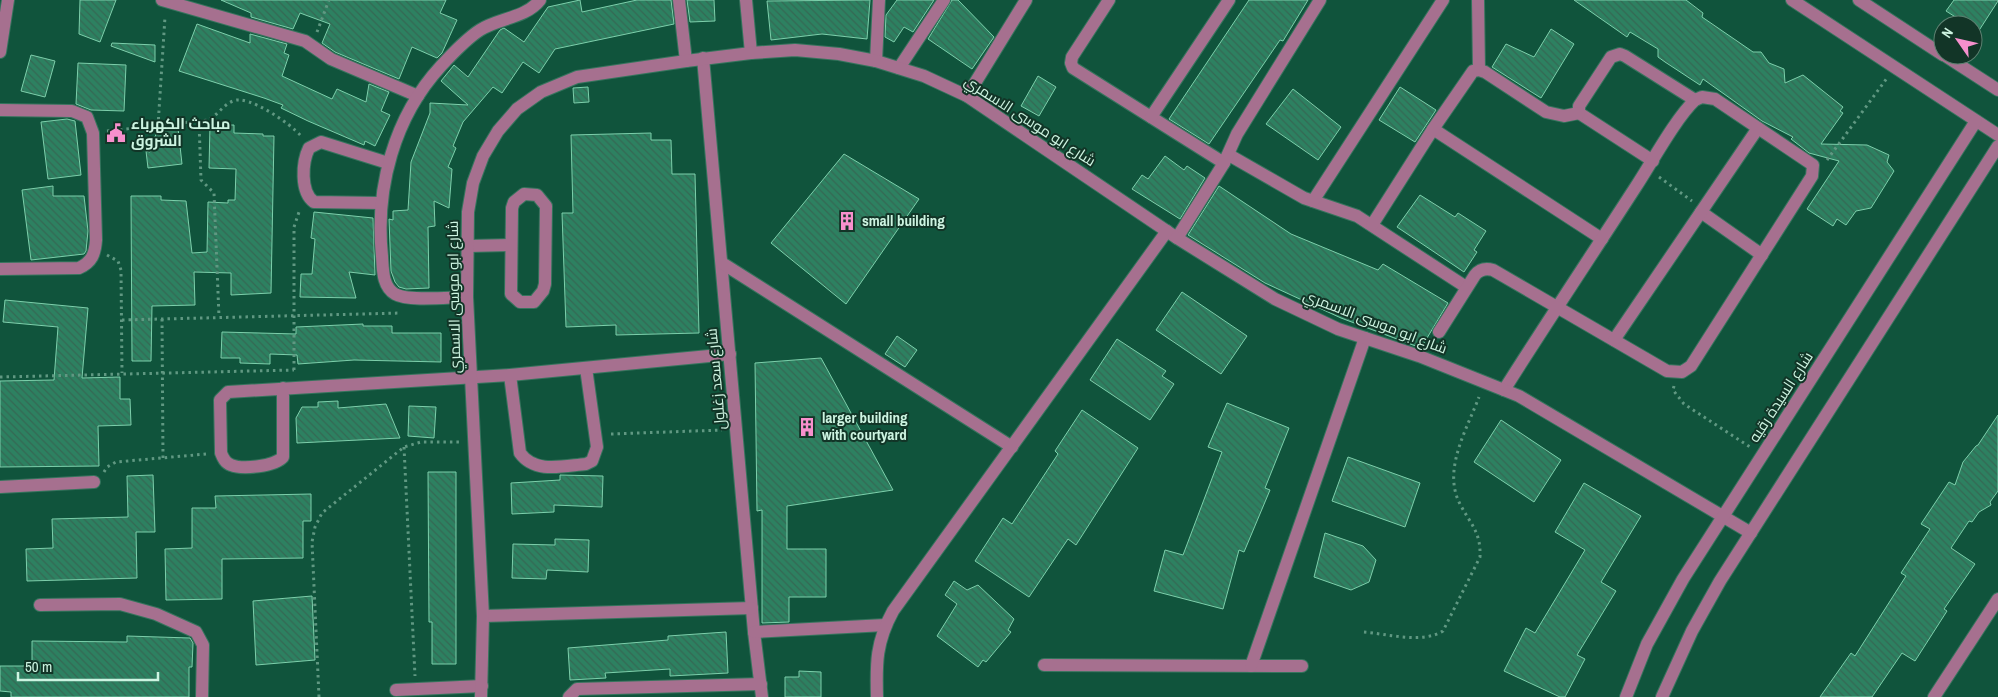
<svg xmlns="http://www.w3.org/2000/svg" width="1998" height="697" viewBox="0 0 1998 697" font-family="'Archivo Narrow',Cairo,sans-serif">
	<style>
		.building { fill: url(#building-back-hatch); stroke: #7dcfab }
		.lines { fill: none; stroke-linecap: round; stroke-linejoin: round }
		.minor-casing { stroke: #36745d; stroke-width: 14 }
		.path { stroke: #609882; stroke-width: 3; stroke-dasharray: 2.5 4; stroke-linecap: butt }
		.minor { stroke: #a6708f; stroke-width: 12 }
		.labels { text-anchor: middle; stroke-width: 4; stroke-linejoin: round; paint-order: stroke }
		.street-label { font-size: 15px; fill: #cdf4e1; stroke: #123527 }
		.poi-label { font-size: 15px; font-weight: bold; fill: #cdf4e1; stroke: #123527; text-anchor: start }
	</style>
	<defs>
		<pattern id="building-back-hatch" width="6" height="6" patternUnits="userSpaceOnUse" patternTransform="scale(1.25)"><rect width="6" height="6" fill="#2d8161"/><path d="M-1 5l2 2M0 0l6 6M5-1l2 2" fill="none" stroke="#356854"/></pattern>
	</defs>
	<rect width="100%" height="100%" fill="#10543c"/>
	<!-- building -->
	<g class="building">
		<polygon points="80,0 116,0 100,42 79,34"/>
		<polygon points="221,0 446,0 440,13 457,20 442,53 437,58 412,47 399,79 335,52 322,43 330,24 300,13 293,29 251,17 251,13"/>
		<polygon points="580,0 582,12 637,0 671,0 674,24 555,49 539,73 523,62 502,93 493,87 463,122 453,146 456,148 448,167 452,169 449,208 434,201 435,226 428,227 429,288 406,289 399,287 395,282 391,271 389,219 393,220 393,211 408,210 411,162 430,113 430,103 468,105 441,81 454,65 468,77 500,30 504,28 524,42 548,7"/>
		<polygon points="687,0 714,0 715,21 690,22"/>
		<polygon points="870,0 867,39 822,34 771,40 767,1"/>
		<polygon points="897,0 934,0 913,32 904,27 894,42 885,37 886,15"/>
		<polygon points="952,0 958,0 994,37 972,69 928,39"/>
		<polygon points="1249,0 1308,0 1283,41 1280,40 1209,144 1169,119"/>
		<polygon points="1574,0 1686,0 1703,13 1702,17 1753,52 1761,52 1769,63 1784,69 1785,83 1803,75 1843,107 1840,111 1843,113 1821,144 1867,145 1889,155 1887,162 1894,171 1871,208 1856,211 1846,225 1837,219 1833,226 1807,209 1839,161 1809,153 1791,139 1793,137 1762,121 1703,79 1700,85 1665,62 1658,57 1658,49 1630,32 1627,37"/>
		<polygon points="1954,0 1998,0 1998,1 1978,32 1973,28 1973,25 1968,25 1946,11"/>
		<polygon points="197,24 250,43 250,34 287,44 284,53 289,55 282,76 332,99 337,89 366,102 369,84 389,92 381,111 390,115 375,146 365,141 364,145 308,121 281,108 283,105 264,98 179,71"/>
		<polygon points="1551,29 1574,44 1541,98 1492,67 1506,44 1534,57"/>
		<polygon points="112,43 155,45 155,62 111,46"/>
		<polygon points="31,55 55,61 45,97 21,91"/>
		<polygon points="78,63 126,65 124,111 91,110 76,104"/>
		<polygon points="1038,76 1056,87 1039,116 1021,106"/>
		<polygon points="588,87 589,102 574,103 573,88"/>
		<polygon points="1400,87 1436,110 1415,142 1379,120"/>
		<polygon points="1293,89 1341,127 1318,160 1266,124"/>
		<polygon points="67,119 75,121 81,175 48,179 41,122"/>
		<polygon points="210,125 234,125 234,133 263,134 263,136 274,136 271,293 231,295 231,273 194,272 195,305 152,306 151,361 132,361 131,196 161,196 161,200 186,201 192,253 207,252 208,202 228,203 228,200 235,200 236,169 209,168"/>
		<polygon points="178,128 182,164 148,168 146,151 150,152 157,131"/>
		<polygon points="651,133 651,140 671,140 672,174 695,174 699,333 616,335 616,325 566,327 562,213 573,213 571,135"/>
		<polygon points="844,154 919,199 846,304 771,243"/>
		<polygon points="1165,156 1184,170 1187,166 1205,178 1180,219 1132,189 1142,175 1148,179"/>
		<polygon points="53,186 53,196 84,196 88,231 86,251 84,254 31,260 22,190"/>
		<polygon points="1219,186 1291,234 1378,270 1383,264 1448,303 1421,348 1341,318 1265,283 1188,235"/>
		<polygon points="1420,195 1455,217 1458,213 1486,231 1474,250 1477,252 1464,272 1397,227"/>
		<polygon points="314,212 373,218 375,275 349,272 356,298 300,297 301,274 312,274 315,239 311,238"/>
		<polygon points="1182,292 1247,336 1221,374 1156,330"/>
		<polygon points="5,300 88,308 82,378 120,377 120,399 130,399 131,425 98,426 99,466 0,467 0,381 54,380 58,327 3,322"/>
		<polygon points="363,324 363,326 392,326 392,333 441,333 441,362 354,360 298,364 297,355 270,354 270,364 240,363 240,358 221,358 222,332 296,334 296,327"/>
		<polygon points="897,336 917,350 905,367 885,354"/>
		<polygon points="1117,339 1166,371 1162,376 1174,384 1150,420 1090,380"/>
		<polygon points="821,358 893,490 787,506 787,549 826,549 826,597 789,597 789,622 762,623 762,510 757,511 755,363"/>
		<polygon points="338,401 338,408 386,404 400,438 297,443 296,418 302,407 318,407 318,402"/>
		<polygon points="1227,403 1289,428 1265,488 1270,490 1244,552 1239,550 1223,609 1154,591 1165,550 1183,555 1222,452 1208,447"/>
		<polygon points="409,406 436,407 434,438 408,436"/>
		<polygon points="1082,410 1138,448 1076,545 1068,539 1029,597 975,561 1003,518 1012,524 1058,454 1055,451"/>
		<polygon points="1998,415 1998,491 1990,502 1991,505 1979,512 1972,522 1969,521 1951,548 1975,564 1944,609 1947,611 1915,661 1902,653 1872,697 1820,697 1851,653 1855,656 1906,576 1901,573 1930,529 1921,524 1949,482 1955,485 1963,462 1976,446 1978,445"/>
		<polygon points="1501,420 1561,460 1534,502 1474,462"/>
		<polygon points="1348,457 1420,483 1405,527 1332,501"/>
		<polygon points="428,472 456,472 456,664 432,664 432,622 429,622"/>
		<polygon points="153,475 155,532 136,532 137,578 27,581 26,549 53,548 52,519 128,517 127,476"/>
		<polygon points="560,475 603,476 602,507 554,505 554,512 512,514 511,483 560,480"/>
		<polygon points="1584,483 1641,516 1601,582 1616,591 1577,655 1585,659 1565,697 1560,697 1504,671 1526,628 1535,633 1585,550 1555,532"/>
		<polygon points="311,494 311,521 303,521 303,558 222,559 222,599 166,600 165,549 192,548 192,508 216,508 215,496"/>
		<polygon points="1325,533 1363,546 1376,560 1369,582 1351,590 1314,577"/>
		<polygon points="555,539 589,540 588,572 547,570 546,579 512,578 513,544 555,545"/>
		<polygon points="954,581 967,590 978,585 1014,619 1008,630 1011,632 986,662 983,660 978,667 937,636 957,604 945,595"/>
		<polygon points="312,596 315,660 256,665 253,601"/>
		<polygon points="726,632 728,673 670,676 670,669 605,673 606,678 570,680 568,648 668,640 668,636"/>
		<polygon points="127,636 190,638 193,643 192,667 189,667 189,697 11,697 11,692 0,691 0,666 32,666 32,641 127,642"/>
		<polygon points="799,671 821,672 821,697 785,697 785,677 799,677"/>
	</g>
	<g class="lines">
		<!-- minor casing -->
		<g class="minor-casing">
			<g id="minor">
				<polyline points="162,0 305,41 331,59 418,96"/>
				<polyline points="679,0 686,61"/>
				<polyline points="746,0 751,53"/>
				<polyline points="1109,0 1072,57 1071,63 1073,68 1224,163"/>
				<polyline points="1478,0 1479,70"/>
				<polyline points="1792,0 1998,135"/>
				<polyline points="1859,0 1943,55"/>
				<polyline points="0,52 8,0"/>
				<polyline points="1944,55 1998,90"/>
				<polyline points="703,58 754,632 762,697"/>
				<polyline points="876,61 879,0"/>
				<polyline points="899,68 944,0"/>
				<polyline points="967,96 1026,0"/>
				<path d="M0,110L72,111L87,117L93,133L96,240C95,254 92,262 79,268L0,269"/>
				<polyline points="1151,117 1229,0"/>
				<polyline points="1433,129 1602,239"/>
				<polyline points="1229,155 1304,198 1357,216 1466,287"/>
				<polyline points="1653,161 1579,113 1579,106 1611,57 1620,54 1625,56 1695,100"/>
				<polygon points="524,194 537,195 546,206 545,284 543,291 534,302 520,302 511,294 512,208 514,202"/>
				<polyline points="1313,201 1443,0"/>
				<path d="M380,203L314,202C300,192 302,162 309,148L321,142L388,163"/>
				<polyline points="1701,212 1762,255"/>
				<polyline points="1372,225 1433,129 1473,71 1479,70 1485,72 1546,112 1564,116 1579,113"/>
				<polyline points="1177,238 1224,163 1237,134 1320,0"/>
				<polyline points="468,246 511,245"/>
				<polyline points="722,263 1012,447"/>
				<path d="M467,297C450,297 409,302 395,294C382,286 383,269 382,256C375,188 394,117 441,66C452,54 466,39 480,30C499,18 526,18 540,0"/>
				<path d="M1439,332L1475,275C1480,269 1486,268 1493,270L1667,371L1682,372L1691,366L1812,176L1813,165L1715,99L1702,97L1695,100C1675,119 1651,164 1635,188C1591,256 1547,322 1504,390"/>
				<polyline points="1614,340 1758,128"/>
				<path d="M510,375L520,453C535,474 563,466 586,464L592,461L597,447L586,368"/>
				<path d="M283,388V457C275,466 243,470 231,465C225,463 223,458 221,453L220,400L228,392L510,375L730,354"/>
				<polyline points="0,487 94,482"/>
				<polyline points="40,605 120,604 156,614 196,632 203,645 202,697"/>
				<polyline points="483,616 752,608"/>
				<polyline points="754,632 885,625"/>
				<polyline points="1044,665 1302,666"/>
				<polyline points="1251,666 1365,338"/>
				<polyline points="396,690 482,686"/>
				<polyline points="481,697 483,616 467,297 468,212 473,183 483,156 498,131 517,109 541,92 577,77 686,61 751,53 795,50 839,54 876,61 924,76 967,96 1177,238 1275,299 1338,329 1419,356 1519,396 1751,533"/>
				<polyline points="569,697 577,689 761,684"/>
				<path d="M877,697C876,663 876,642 893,611L1167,231"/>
				<polyline points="1626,697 1647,644 1683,579 1976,121"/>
				<polyline points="1662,697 1692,631 1720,581 1998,146"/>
				<polyline points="1934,697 1998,599"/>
			</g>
		</g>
		<!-- path -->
		<g class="path">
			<polyline points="317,32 329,0"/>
			<polyline points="199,121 201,180 214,193 219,317"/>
			<polyline points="158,126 165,17"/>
			<path d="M107,131L208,120C218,115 223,105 233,101C248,94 291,124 301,136"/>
			<polyline points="1827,160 1887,78"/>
			<polyline points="1659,177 1692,201"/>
			<polyline points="107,255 118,261 121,270 122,373"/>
			<polyline points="162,319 163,458"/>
			<polyline points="122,320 401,313"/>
			<polyline points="294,370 294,227 300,209"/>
			<polyline points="0,377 294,370"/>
			<polyline points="1674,386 1673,390 1684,404 1750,447"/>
			<polyline points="611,434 722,430"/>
			<polyline points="404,447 415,676"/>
			<polyline points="104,472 107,467 116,462 206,454"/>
			<path d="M1364,632C1388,634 1422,644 1443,631L1480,557C1481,532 1471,525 1460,504C1442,470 1467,429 1479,397"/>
			<polyline points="319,697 312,542 315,527 322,513 404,447 421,442 459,442"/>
		</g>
		<!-- minor -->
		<use href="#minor" class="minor"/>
	</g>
	<!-- icons -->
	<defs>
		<g id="civic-bare" transform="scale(1.5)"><path d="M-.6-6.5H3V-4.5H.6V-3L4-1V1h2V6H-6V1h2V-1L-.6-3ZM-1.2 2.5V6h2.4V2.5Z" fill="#f790cd" stroke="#123527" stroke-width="2.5" paint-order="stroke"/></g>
		<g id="building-bare" transform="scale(1.5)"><path d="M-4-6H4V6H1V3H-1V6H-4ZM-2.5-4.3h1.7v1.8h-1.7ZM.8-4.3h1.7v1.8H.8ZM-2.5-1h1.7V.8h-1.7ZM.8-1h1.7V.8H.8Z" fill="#f790cd" stroke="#123527" stroke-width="2.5" paint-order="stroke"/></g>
	</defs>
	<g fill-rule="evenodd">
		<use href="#civic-bare" x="116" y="133"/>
		<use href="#building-bare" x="847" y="221"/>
		<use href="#building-bare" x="807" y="427"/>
	</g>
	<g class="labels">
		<!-- street labels -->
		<g class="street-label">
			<text transform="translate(1030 121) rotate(33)" y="5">شارع ابو موسى الاسمري</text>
			<text transform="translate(454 297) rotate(-91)" y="5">شارع ابو موسى الاسمري</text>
			<text transform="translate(1375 322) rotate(21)" y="5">شارع ابو موسى الاسمري</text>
			<text transform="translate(716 379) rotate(-95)" y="5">شارع سعد زغلول</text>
			<text transform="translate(1781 397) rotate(-57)" y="5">شارع السيدة رقيه</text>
		</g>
		<!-- poi labels -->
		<g class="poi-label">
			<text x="131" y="129">مباحث الكهرباء<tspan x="131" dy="17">الشروق</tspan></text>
			<text x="862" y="226">small building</text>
			<text x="822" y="423">larger building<tspan x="822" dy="17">with courtyard</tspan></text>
		</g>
	</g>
	<!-- north arrow -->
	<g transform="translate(1958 40) rotate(304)"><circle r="24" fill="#123527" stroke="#5d8171"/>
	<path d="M0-4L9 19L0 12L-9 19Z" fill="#f790cd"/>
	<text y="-8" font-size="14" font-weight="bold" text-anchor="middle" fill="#cdf4e1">N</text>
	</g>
	<!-- scale -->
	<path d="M18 672v8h140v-8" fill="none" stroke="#cdf4e1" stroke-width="2.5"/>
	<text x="25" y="672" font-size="15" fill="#cdf4e1" stroke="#123527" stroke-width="4" paint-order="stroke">50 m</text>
</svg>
